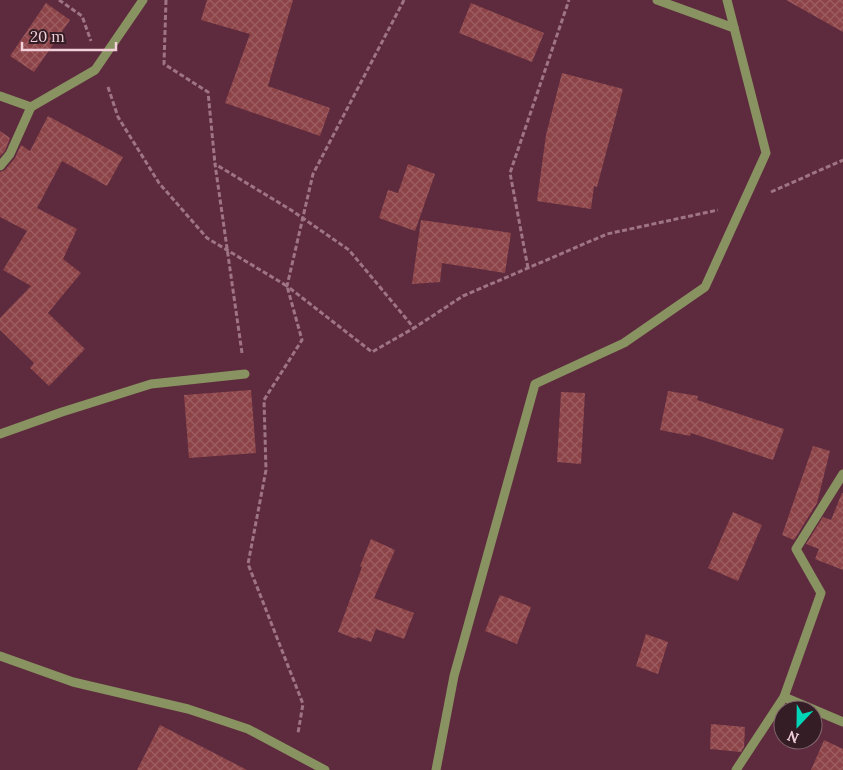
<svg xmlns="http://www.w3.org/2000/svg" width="843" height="770" viewBox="0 0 843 770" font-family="Lora,serif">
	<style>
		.building { fill: url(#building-cross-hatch) }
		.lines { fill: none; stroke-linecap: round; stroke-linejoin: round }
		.path { stroke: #9f7483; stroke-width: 3; stroke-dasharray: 5 2.5; stroke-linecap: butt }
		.minor { stroke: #899361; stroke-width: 9 }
	</style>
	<defs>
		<pattern id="building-cross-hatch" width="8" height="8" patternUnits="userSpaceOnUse" patternTransform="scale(1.25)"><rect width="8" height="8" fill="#8c4448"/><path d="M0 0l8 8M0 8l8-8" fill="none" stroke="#9d5e62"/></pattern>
	</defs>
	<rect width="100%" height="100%" fill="#5e2b3e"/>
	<!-- building -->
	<g class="building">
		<polygon points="207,0 293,0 268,86 330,108 320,136 225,103 250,34 201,20"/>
		<polygon points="786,0 843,0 843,32"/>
		<polygon points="46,3 70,20 34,72 10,56"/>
		<polygon points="471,3 544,33 532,62 459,33"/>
		<polygon points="562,73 623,89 597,187 594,186 591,209 537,201 546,135"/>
		<polygon points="48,116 123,157 107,186 62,161 37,208 77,229 63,259 81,273 48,313 85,349 49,386 30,368 34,363 0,330 0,318 31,286 3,270 27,231 0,217 0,172 5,170 15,158 21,145 30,151"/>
		<polygon points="0,131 10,138 5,151 0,156"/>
		<polygon points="408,164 435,174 415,231 379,218 388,190 398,193"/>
		<polygon points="421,220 511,233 505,273 442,263 440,282 412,284"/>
		<polygon points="251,390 256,453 189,458 184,395"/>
		<polygon points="668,391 698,396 697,400 784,429 773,460 691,433 690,436 660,430"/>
		<polygon points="561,392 585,393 581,464 557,462"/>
		<polygon points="813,446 830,451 817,503 794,540 782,535"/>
		<polygon points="842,493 843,493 843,570 815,559 819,549 806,544 823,517 831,520"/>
		<polygon points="733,512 762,525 738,581 708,568"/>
		<polygon points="371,539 395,550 374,598 414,613 404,639 376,629 371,642 357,637 356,639 338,632 362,567 360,566"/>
		<polygon points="500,595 531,607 517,644 485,631"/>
		<polygon points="646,634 668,642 658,674 636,666"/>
		<polygon points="711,724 745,727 744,747 741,752 710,749"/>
		<polygon points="160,725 247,770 137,770"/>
		<polygon points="824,740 843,749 843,770 811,770"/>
	</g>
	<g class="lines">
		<!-- path -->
		<g class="path">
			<polyline points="59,0 82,16 91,41"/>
			<polyline points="166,0 164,64 208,92 215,164"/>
			<polyline points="404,0 313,174 287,286 372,352 414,328"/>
			<polyline points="108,87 118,117 159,183 207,238 287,286 302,340 264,400 266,470 248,564 303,704 298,733"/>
			<polyline points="771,192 843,160"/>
			<polyline points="528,268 510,173 569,0"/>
			<polyline points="242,353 215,164 291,210 349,250 414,328 463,296 607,234 718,210"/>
		</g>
		<!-- minor -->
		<g class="minor">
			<polyline points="657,0 734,28"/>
			<polyline points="0,96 31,107 95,70 143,0"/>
			<polyline points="0,166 10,154 31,107"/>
			<polyline points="0,434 62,412 151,384 245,374"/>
			<polyline points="0,656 73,682 188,709 248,729 325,770"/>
			<polyline points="784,697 843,722"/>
			<polyline points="436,770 454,676 535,384 624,343 705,287 766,153 727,0"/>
			<polyline points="736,770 784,697 821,593 796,549 843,474"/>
		</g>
	</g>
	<!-- north arrow -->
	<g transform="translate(798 725) rotate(202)"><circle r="24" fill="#341d25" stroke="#80656d"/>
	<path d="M0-4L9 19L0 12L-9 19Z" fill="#00d5b7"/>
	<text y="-8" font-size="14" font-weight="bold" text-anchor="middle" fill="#f1d0da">N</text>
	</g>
	<!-- scale -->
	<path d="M22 42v8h94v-8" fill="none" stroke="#f1d0da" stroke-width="2.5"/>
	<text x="30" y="42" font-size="15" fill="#f1d0da" stroke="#341d25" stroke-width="4" paint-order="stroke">20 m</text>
</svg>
